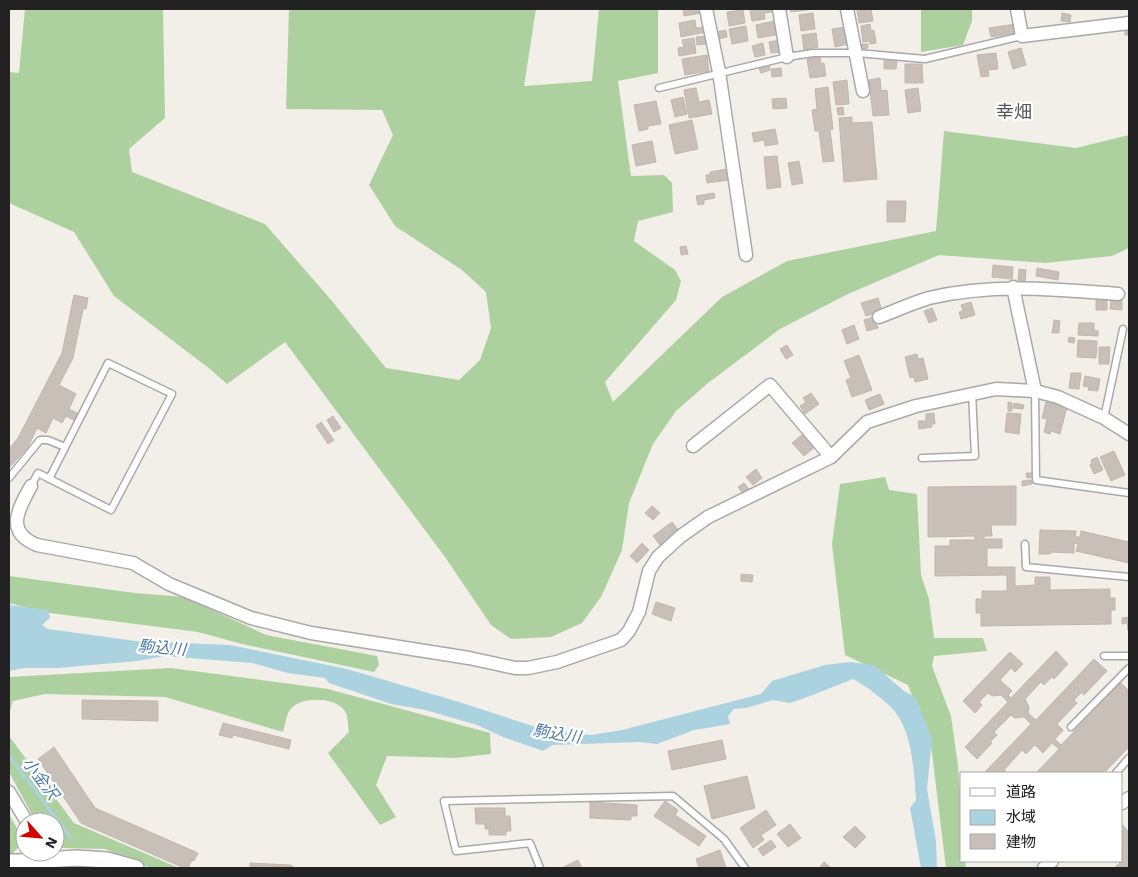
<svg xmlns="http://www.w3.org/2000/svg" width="1138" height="877" viewBox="0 0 1138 877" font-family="'Work Sans','Noto Sans JP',sans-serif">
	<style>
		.forest { fill: #add19e }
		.water { fill: #aad3df }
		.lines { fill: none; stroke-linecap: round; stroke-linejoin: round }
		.stream { stroke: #aad3df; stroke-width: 3 }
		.building { fill: #c7bfb8; stroke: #c4b6ab }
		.service-casing { stroke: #a9a9a9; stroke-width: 9 }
		.minor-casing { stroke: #a9a9a9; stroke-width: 15 }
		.tertiary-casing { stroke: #a9a9a9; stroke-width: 18 }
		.service { stroke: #fff; stroke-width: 6 }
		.minor { stroke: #fff; stroke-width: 12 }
		.tertiary { stroke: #fff; stroke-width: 15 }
		.labels { text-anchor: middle; stroke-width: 4.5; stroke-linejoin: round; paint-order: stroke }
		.water-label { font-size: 16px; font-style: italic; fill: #4a7aab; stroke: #fff }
		.quarter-label { font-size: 18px; fill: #555; stroke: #fff }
	</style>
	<rect width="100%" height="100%" fill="#f2efe9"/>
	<!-- forest -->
	<g class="forest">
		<polygon points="25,9 163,9 165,118 129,149 132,172 265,224 332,301 386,368 459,380 480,360 491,328 486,292 462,270 395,226 369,185 393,135 382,110 286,109 289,9 536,9 524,86 592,81 599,9 658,9 658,73 618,81 631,176 664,175 672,183 673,212 638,221 634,241 675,270 681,281 676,300 605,382 613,402 722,297 787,261 936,231 944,131 1076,148 1129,135 1129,248 1112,256 1045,263 939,255 848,294 780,329 708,383 676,411 653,444 629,503 622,550 601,597 582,623 551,637 511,639 491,625 445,557 285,342 227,384 210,369 114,296 74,232 9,203 9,72 19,73"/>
		<polygon points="921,9 972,9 972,21 963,45 921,52"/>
		<polygon points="885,477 889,490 917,494 921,575 929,599 934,638 983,638 987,651 934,656 932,666 951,716 958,766 962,816 962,861 965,861 966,868 946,868 931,745 908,685 845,655 832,544 840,484"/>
		<polygon points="9,576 135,593 184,597 266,635 377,656 379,665 374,672 242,644 198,632 42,612 9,603"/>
		<path d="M171,668L328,689L490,733L491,754L455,758L387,756L376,785L396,817L380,825L328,753L349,732C348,727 348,718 346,713C339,697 300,695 290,710C286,715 285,726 283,732L165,697L45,694L13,701L9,714V677Z"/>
		<polygon points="9,736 74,823 179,868 151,868 105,849 62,848 55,842 55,822 36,822 9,772"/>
		<polygon points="9,814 24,841 13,853 9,853"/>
	</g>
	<!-- water -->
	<path class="water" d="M9,605L48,610L50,618L42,625L48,629L135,641L230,645L347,669L459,702L548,731L591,735L622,730L761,694L772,681L825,665L850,662L874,665L904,691L916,698L932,739L927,789L936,841L937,868H921L910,808L916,800C914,774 913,739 898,716C890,703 867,687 853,679L813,695L790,703L773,700L746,708L734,709L728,716L730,724L694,730L657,744L640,742L552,745L543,751L503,737L477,725L425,710L391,704L329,683L325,678L288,673L252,663L165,656L137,661L58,668H24L9,671Z"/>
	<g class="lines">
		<!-- stream -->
		<polyline class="stream" points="9,756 71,838"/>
	</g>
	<!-- building -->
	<g class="building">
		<polygon points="683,9 701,9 702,13 684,16"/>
		<polygon points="750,9 772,9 772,12 764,13 765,19 752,21"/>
		<polygon points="790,9 807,9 807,10 791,12"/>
		<polygon points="857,9 871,9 873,21 859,23"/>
		<polygon points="743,10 745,23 729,26 727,12"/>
		<polygon points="813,13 815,29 801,31 799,15"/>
		<polygon points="1062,13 1071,15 1070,22 1061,21"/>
		<polygon points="695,20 696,28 705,27 706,32 681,37 679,23"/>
		<polygon points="774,21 776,35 758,38 756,25"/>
		<polygon points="870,24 871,31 874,30 876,43 870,44 870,41 863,42 861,26"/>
		<polygon points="1016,24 1017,33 991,37 989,28"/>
		<polygon points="746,26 748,41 732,44 729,29"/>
		<polygon points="845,27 848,44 835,47 832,29"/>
		<rect x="1125" y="29" width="4" height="6"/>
		<polygon points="726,30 727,37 718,39 717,32"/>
		<polygon points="816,33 818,47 804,50 802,35"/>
		<polygon points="705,36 706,44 697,45 696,37"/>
		<polygon points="694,38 696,53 679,56 678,48 684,47 682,40"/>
		<polygon points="779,40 781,52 771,53 769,42"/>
		<polygon points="763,43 765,55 755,57 752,46"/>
		<polygon points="861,44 868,44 868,48 861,49"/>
		<polygon points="1021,48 1026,65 1013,69 1008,52"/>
		<polygon points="996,53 998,69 988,70 989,76 981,77 977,55"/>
		<polygon points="707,55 709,71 685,75 682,59"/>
		<polygon points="820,57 821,64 824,63 826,76 810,78 807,59"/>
		<polygon points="884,60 897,61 896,69 884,69"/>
		<polygon points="905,64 922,64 923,83 905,83"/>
		<polygon points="769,65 770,70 761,73 759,68"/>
		<polygon points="781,68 782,76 772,77 771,69"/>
		<polygon points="880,78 881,91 887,90 889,115 873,116 869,80"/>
		<polygon points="847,80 849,104 836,105 833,82"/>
		<polygon points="828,87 833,129 830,130 834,161 823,162 819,131 815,131 812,110 817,109 815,89"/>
		<polygon points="696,88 699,102 709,100 712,114 689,118 684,90"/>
		<polygon points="918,88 921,111 908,113 905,90"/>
		<polygon points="683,97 687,114 675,117 671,100"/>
		<polygon points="786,98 787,108 773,109 772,99"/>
		<polygon points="656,101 661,124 648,126 648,129 639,131 634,105"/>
		<polygon points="843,107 844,115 838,115 837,108"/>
		<polygon points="852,117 852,123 872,122 877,179 844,182 839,118"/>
		<polygon points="692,120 698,149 675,154 669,125"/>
		<polygon points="775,129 778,144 765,146 764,140 754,142 752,133"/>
		<polygon points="652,141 656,162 636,166 632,145"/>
		<polygon points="777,156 781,187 767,189 764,157"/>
		<polygon points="799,161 803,183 792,185 788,163"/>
		<polygon points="727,169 729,180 707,183 706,175 711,174 710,172"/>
		<polygon points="714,193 715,198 704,200 704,204 698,205 696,196"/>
		<polygon points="887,201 906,201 905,222 887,222"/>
		<polygon points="686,246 688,254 681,255 680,247"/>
		<polygon points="993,265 1013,267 1012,279 992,277"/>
		<polygon points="1037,268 1059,272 1058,280 1036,276"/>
		<polygon points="1019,269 1026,270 1025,282 1018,281"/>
		<polygon points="74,295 88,298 86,309 83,309 73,358 59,385 76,394 69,409 79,414 75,421 66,416 62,423 53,418 46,433 37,428 28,447 9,468 9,449 18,438 62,353"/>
		<polygon points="878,298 882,311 866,316 861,303"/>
		<polygon points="1096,298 1107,299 1107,310 1096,310"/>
		<polygon points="1111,298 1122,298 1122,310 1110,309"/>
		<polygon points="971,302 975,315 961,319 959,312 963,311 961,305"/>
		<polygon points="932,308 937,320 929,323 924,311"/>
		<polygon points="874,317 878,328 867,331 864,320"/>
		<polygon points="1054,320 1060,321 1059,333 1052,333"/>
		<polygon points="1079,323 1094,323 1094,330 1098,331 1098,336 1078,335"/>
		<polygon points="854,325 859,339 847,344 842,330"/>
		<polygon points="1069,337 1075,338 1074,343 1068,342"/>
		<polygon points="1078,340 1097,341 1096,358 1077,357"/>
		<polygon points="787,345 793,355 786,359 780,349"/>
		<polygon points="1099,347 1110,347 1109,364 1099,364"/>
		<polygon points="917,354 918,359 923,358 928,379 915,382 914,377 910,378 905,357"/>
		<polygon points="859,355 872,390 852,397 846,380 851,378 844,361"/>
		<polygon points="1071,373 1081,373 1079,389 1069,388"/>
		<polygon points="1085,376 1100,379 1098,391 1088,390 1089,387 1083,386"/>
		<polygon points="811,393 819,404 805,414 800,406 806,402 803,398"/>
		<polygon points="880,394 884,404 869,410 865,400"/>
		<polygon points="1008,402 1012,403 1012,411 1008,411"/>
		<polygon points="1046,402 1067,407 1060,434 1051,431 1050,434 1044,432 1047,419 1042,418"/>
		<polygon points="1014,403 1024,405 1023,409 1013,408"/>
		<polygon points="934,413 935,424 931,424 932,427 919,429 918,421 926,421 926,414"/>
		<polygon points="1007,413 1021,414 1019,434 1005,432"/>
		<polygon points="333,416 341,428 334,432 327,420"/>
		<polygon points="321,422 334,440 328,444 316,426"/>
		<polygon points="803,434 815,447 804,456 792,443"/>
		<polygon points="1114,451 1125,475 1111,481 1100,457"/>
		<polygon points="1097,457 1103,470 1094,474 1090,465 1092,463 1091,460"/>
		<polygon points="756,469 762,478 753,485 746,477"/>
		<polygon points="1026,473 1033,473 1033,477 1027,478"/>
		<polygon points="1031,480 1032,484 1022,486 1022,481"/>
		<polygon points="744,483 749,489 743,494 738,487"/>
		<polygon points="1016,486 1016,525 991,525 992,536 984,536 984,539 1002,539 1002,548 987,548 987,567 1015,567 1015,586 1035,585 1035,577 1050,577 1050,590 1110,589 1110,598 1115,598 1115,610 1111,610 1111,624 981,626 981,613 976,613 976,599 982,599 982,591 1007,591 1007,575 935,576 935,546 950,546 950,540 975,540 975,536 928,537 928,487"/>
		<polygon points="652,506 660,513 653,520 645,513"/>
		<polygon points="672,522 679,531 660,545 653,536"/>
		<polygon points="1040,530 1076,531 1075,537 1080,537 1081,531 1129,542 1129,563 1076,551 1078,544 1074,543 1074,553 1051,552 1050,554 1039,554"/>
		<polygon points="642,543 649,550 637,563 630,556"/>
		<polygon points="741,574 753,575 752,582 741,581"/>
		<polygon points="656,602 675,608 671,621 652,614"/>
		<polygon points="1129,617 1129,631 1128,631 1127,623 1122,624 1122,618"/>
		<polygon points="1056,651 1068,664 1054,679 1052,677 1044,685 1041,682 1025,699 1029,707 1028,713 1036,720 1094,659 1107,671 1084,695 1082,692 1074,700 1077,703 1057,724 1063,730 1055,739 1061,745 1121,683 1129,691 1129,747 1104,773 1036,773 1059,749 1052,743 1043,753 1035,745 1026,754 1022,750 1004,770 1006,771 1004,773 984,773 1031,724 1024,717 1015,718 1011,715 994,732 997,735 990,742 992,743 977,759 965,747 1008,702 1001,695 992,696 988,693 979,702 982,705 975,713 963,701 1010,652 1023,664 1015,672 1011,668 1000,680 1012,691 1008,695 1011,698"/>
		<polygon points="82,700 158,701 158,721 82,719"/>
		<polygon points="223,723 291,740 289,749 233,735 232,738 219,735"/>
		<polygon points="722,740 726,759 672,770 668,751"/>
		<polygon points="54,747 95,808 198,853 194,861 192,860 188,868 184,868 81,823 38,759"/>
		<polygon points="747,776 755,808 712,819 704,786"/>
		<polygon points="665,801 678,810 675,815 706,836 699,846 654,816"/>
		<polygon points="590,802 637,805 637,816 631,816 631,820 590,818"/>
		<polygon points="475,808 505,808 505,816 510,816 511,831 506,831 506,835 489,835 489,829 485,829 485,824 476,824"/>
		<polygon points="766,810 776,825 761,835 764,840 753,848 740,828"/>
		<polygon points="790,824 801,838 788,847 777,834"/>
		<polygon points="1123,825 1129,833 1129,868 1114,868 1120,863 1118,861 1122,861"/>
		<polygon points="855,826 866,837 855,848 843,837"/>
		<polygon points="771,840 776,847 763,856 758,849"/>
		<polygon points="720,850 726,868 699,868 696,859"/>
		<polygon points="578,860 582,868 562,868"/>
		<polygon points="824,862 831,868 819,868"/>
		<polygon points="250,863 290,865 295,868 250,868"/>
	</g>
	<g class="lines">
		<!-- service casing -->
		<g class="service-casing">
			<g id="service">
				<polyline points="659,88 787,57 813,53 857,53 925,59 1022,36"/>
				<polyline points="1035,391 1036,480 1129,493"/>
				<polyline points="1104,418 1123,329"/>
				<polyline points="922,458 975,456 972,393"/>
				<polyline points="9,478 40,440 48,440 65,447"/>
				<polyline points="31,486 38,473 111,510 172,394 108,363 49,479"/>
				<polyline points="1025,544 1026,567 1129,577"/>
				<polyline points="1104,656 1129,656"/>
				<polyline points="1071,727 1129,668"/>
				<polyline points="1116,773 1129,758"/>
				<polyline points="540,868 530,843 456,851 444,801 673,796 724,839 745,868"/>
			</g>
		</g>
		<!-- minor casing -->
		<g class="minor-casing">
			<g id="minor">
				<polyline points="706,9 719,72 746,255"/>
				<polyline points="779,9 787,57"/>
				<polyline points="847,9 863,91"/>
				<polyline points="1017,9 1022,36 1129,23"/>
				<polyline points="1013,287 1035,391"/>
				<path d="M879,317C895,311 912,303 929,298C992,283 1055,289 1118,294"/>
				<polyline points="693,446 770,385 831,457"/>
				<path d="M31,486C19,508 4,532 37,545L133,563L169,584L251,618L311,633L469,658L515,668H528L557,662L621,640L629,631L639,612L649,571L658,557L681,536L708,517L831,457L867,422L916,406L996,389L1035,391L1058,397L1104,418L1129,434"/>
				<polyline points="9,792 27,822"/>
				<polyline points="1122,803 1129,798"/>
				<polyline points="1044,868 1052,861"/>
			</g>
		</g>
		<!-- tertiary casing -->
		<g class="tertiary-casing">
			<polyline id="tertiary" points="9,862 18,862 76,858 107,860 136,868"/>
		</g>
		<!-- service -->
		<use href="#service" class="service"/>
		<!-- minor -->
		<use href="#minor" class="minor"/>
		<!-- tertiary -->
		<use href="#tertiary" class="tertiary"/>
	</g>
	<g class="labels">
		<!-- water labels -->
		<g class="water-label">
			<text transform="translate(162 647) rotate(5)" y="6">駒込川</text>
			<text transform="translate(557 733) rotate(9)" y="6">駒込川</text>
			<text transform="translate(41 778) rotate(53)" y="6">小金沢</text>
		</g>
		<!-- quarter labels -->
		<g class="quarter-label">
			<text x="1014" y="118">幸畑</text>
		</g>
	</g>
	<!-- border -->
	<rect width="1138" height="877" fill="none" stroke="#222222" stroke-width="20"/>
	<!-- legend -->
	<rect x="960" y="772" width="162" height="90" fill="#ffffff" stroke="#a7a7a7"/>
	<rect x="970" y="788" width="25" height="8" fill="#ffffff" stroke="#a7a7a7"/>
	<text x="1006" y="797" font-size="15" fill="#222222">道路</text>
	<rect x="970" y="810" width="25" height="15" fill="#aad3df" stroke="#a7a7a7"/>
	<text x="1006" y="822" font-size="15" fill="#222222">水域</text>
	<rect x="970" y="834" width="25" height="15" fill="#c7bfb8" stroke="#a7a7a7"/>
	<text x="1006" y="847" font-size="15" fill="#222222">建物</text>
	<!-- north arrow -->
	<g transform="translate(40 837) rotate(117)"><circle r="24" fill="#ffffff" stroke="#a7a7a7"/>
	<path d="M0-4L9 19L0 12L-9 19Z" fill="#d40000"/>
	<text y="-8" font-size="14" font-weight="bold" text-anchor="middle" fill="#222222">N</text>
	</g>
</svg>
